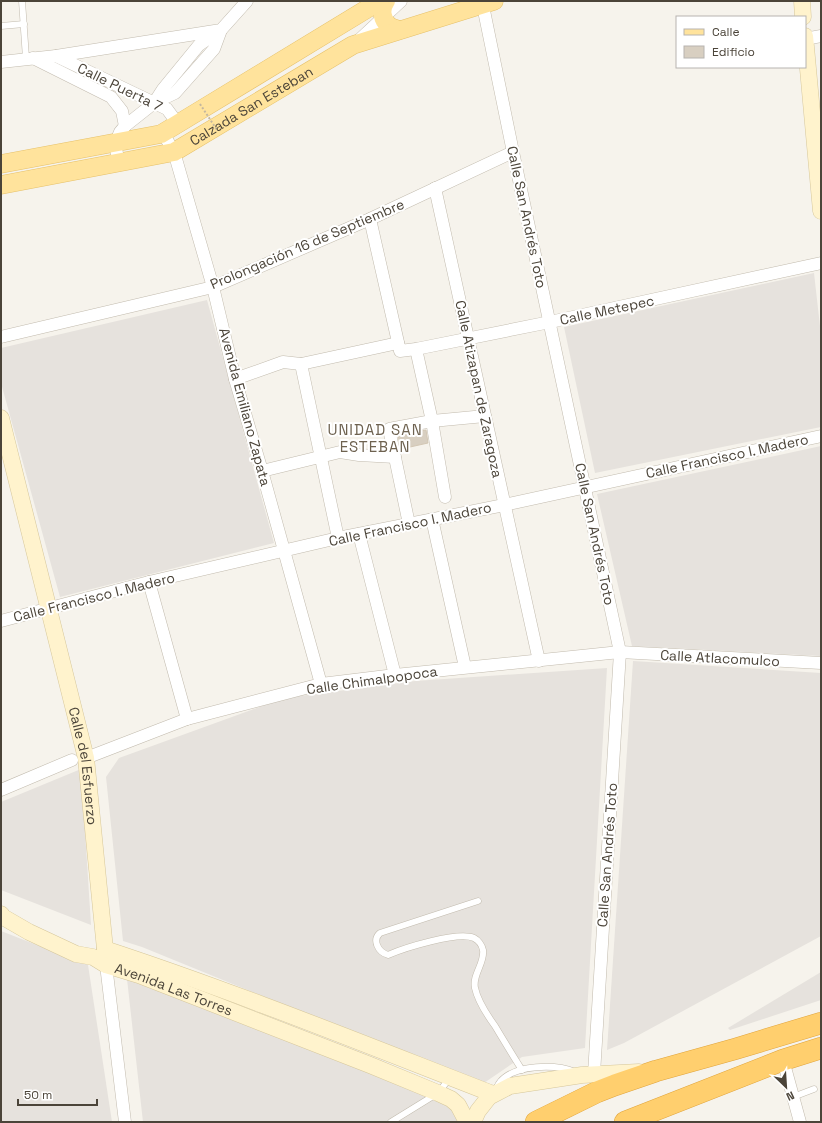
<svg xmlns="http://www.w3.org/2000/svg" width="822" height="1123" viewBox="0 0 822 1123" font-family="'Space Grotesk',sans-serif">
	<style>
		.industrial { fill: #e6e2dd }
		.building { fill: #d8cfc1; stroke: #d3c7b4 }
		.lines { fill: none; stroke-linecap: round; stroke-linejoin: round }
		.lane-casing { stroke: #c2bbae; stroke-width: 7 }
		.street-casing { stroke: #c2bbae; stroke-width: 13 }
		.secondary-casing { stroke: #d6c79b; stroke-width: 17 }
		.primary-casing { stroke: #e6c16a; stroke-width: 19 }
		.highway-casing { stroke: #e0a43c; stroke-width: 22 }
		.lane { stroke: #fff; stroke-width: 6 }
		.street { stroke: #fff; stroke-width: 12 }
		.secondary { stroke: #fff3cd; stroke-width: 16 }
		.primary { stroke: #ffe39c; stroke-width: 18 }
		.highway { stroke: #ffcf6e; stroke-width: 21 }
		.path-bridge { stroke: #c4b79f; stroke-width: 2; stroke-dasharray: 2 2; stroke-linecap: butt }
		.labels { text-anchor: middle; stroke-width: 4; stroke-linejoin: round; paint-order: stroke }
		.street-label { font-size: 14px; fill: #4b4439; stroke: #fff }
		.neighbourhood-label { font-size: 15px; letter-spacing: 1px; fill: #6e6250; stroke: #fff }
	</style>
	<rect width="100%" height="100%" fill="#f6f3ec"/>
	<!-- industrial -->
	<g class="industrial">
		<polygon points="814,273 821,335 821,427 595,473 564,327"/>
		<polygon points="207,300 274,543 60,597 1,383 1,348"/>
		<polygon points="821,446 821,656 632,646 597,494"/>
		<polygon points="633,661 821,673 821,936 624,1043 607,1050"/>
		<polygon points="607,668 585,1048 522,1057 481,1085 142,947 123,941 106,777 119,758 284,698 415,681"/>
		<polygon points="81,769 91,925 1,890 1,802"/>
		<polygon points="1,931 88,965 112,1122 1,1122"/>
		<polygon points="821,972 821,1000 730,1030 728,1028"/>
		<polygon points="127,979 250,1025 379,1076 448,1106 461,1119 461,1122 143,1122"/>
	</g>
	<!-- building -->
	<polygon class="building" points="426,430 428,443 401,449 398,435"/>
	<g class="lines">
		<!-- lane casing -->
		<g class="lane-casing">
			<g id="lane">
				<polyline points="22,1 26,58"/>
				<polyline points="1,26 24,24"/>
				<path d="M478,901L380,933C372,940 378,952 388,955C404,948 458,931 474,938C478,940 482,945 483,950C485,963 472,975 475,988C478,1002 487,1015 495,1026C504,1041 513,1056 522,1070"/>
				<path d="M496,1090C497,1088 498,1084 500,1082C515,1064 556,1064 575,1072"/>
				<polyline points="793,1097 814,1089"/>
				<polyline points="391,1122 438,1093 449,1079"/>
			</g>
		</g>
		<!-- street casing -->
		<g class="street-casing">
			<g id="street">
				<polyline points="482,1 513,152 620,652 594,1074"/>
				<polyline points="805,39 821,36"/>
				<polyline points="358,41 401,1"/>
				<polyline points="56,56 167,109 178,124"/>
				<polyline points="33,58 111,97 122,111 125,126"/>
				<polyline points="1,62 56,56 221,30 247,1"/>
				<polyline points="154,103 163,89 199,45 218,32"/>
				<polyline points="163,133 174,152 213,287 235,379 262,471 321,684"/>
				<polyline points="119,163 115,144 120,132 125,126 154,103 175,93 214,49 221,30"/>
				<polyline points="435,188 539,661"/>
				<polyline points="370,219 400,351 416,349 550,322 821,263"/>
				<polyline points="1,337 213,287 370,219 513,152"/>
				<polyline points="416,349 432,421 445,497"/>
				<polyline points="301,364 338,538"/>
				<polyline points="235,379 283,362 301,364 398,343"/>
				<polyline points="262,471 340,452 359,455 395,457"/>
				<polyline points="432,519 465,667"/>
				<polyline points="409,524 389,429 432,421 485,416"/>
				<polyline points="359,534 395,675"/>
				<polyline points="149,582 187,719"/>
				<polyline points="1,621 149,582 338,538 504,505 821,436"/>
				<polyline points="86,758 187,719 321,684 395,675 620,652 821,663"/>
				<polyline points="1,790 72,760"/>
				<polyline points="106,965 125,1122"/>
				<polyline points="783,1060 800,1122"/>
			</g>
		</g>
		<!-- secondary casing -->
		<g class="secondary-casing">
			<g id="secondary">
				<polyline points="802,1 803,17"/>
				<polyline points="805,36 821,211"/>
				<path id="s1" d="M1,418L86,758L105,949L106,965"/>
				<path id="s2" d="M1,914L3,917L29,932L76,954L93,957L106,965L139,975L370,1065L438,1093L451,1099L458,1105L467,1122"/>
				<path d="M105,949C236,992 364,1044 493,1094"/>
				<polyline points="473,1122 478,1111 489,1097 510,1086 582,1075 639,1072"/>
			</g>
		</g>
		<!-- primary casing -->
		<g class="primary-casing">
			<g id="primary">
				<path d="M386,1C380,9 382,20 389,26C392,28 396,29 399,30"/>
				<polyline points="1,164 161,134 380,1"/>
				<path id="s3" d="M1,185L174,152L353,45L494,1"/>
			</g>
		</g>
		<!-- highway casing -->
		<g class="highway-casing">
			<g id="highway">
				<polyline points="536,1122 597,1092 615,1085 656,1071 735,1049 821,1023"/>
				<polyline points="625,1122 783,1060 821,1048"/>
			</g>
		</g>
		<!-- lane -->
		<use href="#lane" class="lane"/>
		<!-- street -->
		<use href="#street" class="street"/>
		<!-- secondary -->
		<use href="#secondary" class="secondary"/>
		<!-- primary -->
		<use href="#primary" class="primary"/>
		<!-- highway -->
		<use href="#highway" class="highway"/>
		<!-- path-bridge -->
		<polyline class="path-bridge" points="200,104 217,130"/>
	</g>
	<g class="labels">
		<!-- street labels -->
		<g class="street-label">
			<text transform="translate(120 87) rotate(26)" y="5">Calle Puerta 7</text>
			<text dy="5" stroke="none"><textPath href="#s3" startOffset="266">Calzada San Esteban</textPath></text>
			<text transform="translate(527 217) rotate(78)" y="5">Calle San Andrés Toto</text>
			<text transform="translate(307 244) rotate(-23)" y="5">Prolongación 16 de Septiembre</text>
			<text transform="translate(607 310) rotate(-12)" y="5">Calle Metepec</text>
			<text transform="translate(479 389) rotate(78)" y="5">Calle Atizapan de Zaragoza</text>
			<text transform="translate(245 407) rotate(75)" y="5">Avenida Emiliano Zapata</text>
			<text transform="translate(727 456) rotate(-12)" y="5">Calle Francisco I. Madero</text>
			<text transform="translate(410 524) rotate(-12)" y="5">Calle Francisco I. Madero</text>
			<text transform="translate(595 534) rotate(78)" y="5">Calle San Andrés Toto</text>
			<text transform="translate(94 597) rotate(-14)" y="5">Calle Francisco I. Madero</text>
			<text transform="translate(720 658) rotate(3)" y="5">Calle Atlacomulco</text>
			<text transform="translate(372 680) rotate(-8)" y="5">Calle Chimalpopoca</text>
			<text dy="5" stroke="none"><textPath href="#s1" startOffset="358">Calle del Esfuerzo</textPath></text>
			<text transform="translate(607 855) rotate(-86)" y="5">Calle San Andrés Toto</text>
			<text dy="5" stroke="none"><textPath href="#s2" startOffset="190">Avenida Las Torres</textPath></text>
		</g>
		<!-- neighbourhood labels -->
		<g class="neighbourhood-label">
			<text x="375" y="435">UNIDAD SAN<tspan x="375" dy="17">ESTEBAN</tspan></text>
		</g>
	</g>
	<!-- border -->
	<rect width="822" height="1123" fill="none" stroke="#4b4439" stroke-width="4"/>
	<!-- legend -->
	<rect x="676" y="16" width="130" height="52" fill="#ffffff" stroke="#b7b4b0"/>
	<rect x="684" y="29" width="20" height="6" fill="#ffe39c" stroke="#b7b4b0"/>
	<text x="712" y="36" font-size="12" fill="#4b4439">Calle</text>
	<rect x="684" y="46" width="20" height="12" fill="#d8cfc1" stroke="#b7b4b0"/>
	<text x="712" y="56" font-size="12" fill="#4b4439">Edificio</text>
	<!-- north arrow -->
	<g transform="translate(786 1087) rotate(155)" stroke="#ffffff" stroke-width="3" paint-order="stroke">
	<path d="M0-3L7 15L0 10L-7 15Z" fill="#4b4439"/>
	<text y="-6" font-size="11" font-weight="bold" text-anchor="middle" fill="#4b4439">N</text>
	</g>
	<!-- scale -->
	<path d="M18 1099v6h79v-6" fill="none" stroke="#4b4439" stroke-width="2"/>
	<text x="24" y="1099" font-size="12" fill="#4b4439" stroke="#ffffff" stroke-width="3" paint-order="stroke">50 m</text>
</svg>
